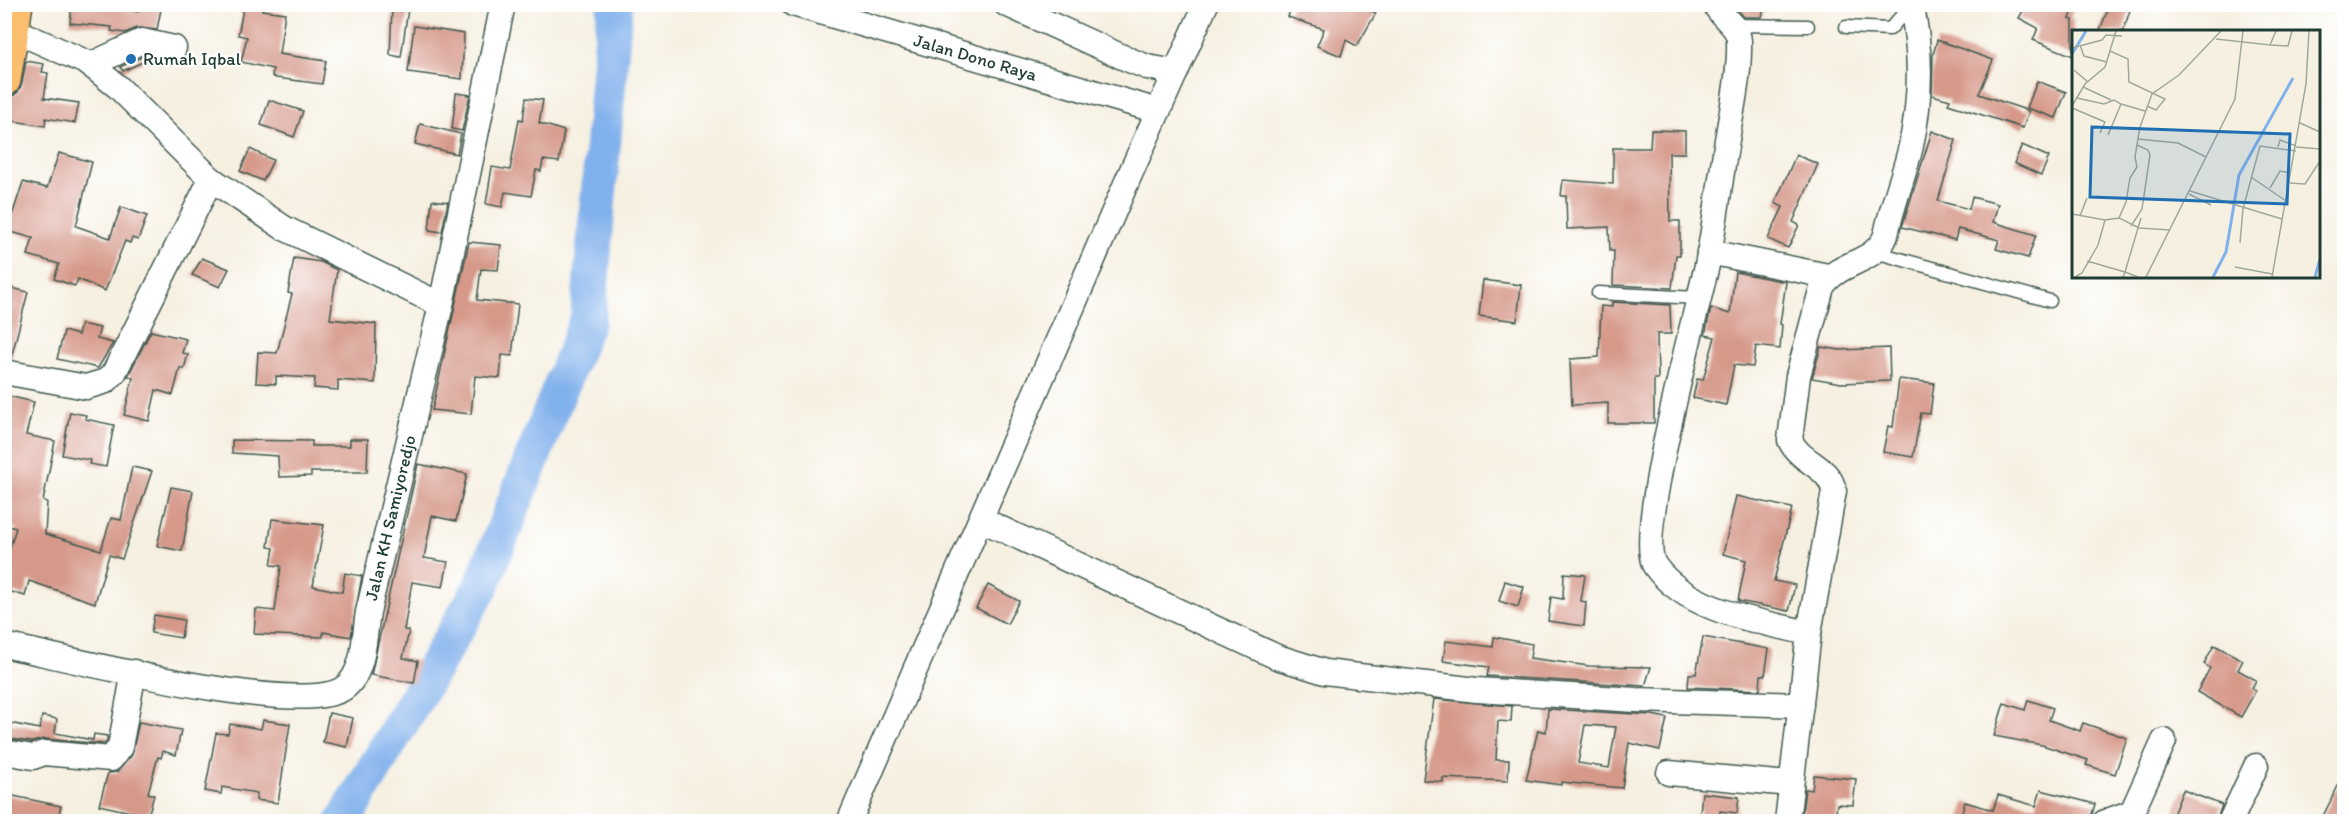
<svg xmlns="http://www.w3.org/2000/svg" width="2349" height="826" viewBox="0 0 2349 826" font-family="Itim,sans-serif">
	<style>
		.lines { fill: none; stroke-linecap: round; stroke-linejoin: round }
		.river { stroke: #81b1ec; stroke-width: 36 }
		.building { fill: #d59889; fill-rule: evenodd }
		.service-casing { stroke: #3f584e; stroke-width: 15 }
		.minor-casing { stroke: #3f584e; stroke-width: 27 }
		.primary-casing { stroke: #3f584e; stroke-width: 36 }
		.service { stroke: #fff; stroke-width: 12 }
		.minor { stroke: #fff; stroke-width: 24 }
		.primary { stroke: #fbbd6e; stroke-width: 33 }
		.poi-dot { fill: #1f6fb2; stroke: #fff; stroke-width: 2 }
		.labels { text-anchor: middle; stroke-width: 4.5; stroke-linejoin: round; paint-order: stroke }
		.street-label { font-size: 18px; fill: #1f3d34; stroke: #fff }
		.poi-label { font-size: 18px; fill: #1f3d34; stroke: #fff; text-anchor: start }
		.inset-river { fill: none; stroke: #81b1ec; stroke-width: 3 }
		.inset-road { fill: none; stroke: #a0a89c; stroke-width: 1.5 }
		.view { fill: #1f6fb2; fill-opacity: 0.15; stroke: #1f6fb2; stroke-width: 3 }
		.inset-edge { fill: none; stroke: #1f3d34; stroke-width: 3 }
	</style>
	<rect width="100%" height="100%" fill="#fff"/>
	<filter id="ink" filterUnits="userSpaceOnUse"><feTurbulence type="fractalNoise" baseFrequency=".0167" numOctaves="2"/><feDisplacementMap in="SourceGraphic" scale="12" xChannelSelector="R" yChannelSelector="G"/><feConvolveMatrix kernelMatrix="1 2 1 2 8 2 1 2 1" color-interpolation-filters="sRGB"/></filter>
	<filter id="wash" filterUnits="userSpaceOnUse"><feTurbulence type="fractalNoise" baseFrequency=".008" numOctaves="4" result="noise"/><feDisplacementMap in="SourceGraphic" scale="24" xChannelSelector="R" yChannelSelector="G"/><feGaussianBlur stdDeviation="1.35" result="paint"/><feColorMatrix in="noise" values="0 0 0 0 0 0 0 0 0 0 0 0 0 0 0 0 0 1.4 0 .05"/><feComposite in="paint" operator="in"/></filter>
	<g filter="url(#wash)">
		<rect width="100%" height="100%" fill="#f6f0e1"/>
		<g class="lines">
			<!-- river -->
			<polyline class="river" points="343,822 481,587 588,318 615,4"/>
		</g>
		<g id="blocks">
			<!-- building -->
			<g class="building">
				<polygon points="72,4 109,4 108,7 138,12 139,4 162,4 157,30 137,28 125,33 111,31 112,27 70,23"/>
				<polygon points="244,4 263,4 262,10 285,13 279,54 326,61 322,84 276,78 272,76 273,69 241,62 247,37 238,35"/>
				<polygon points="1292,4 1356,4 1376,13 1357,46 1346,40 1341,56 1317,46 1324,29 1288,17"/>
				<polygon points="1732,4 1765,4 1762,17 1744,17"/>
				<polygon points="2027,4 2075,4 2070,19 2073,20 2073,56 2033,40 2038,28 2019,18"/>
				<polygon points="2110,4 2132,4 2123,32 2099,32"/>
				<polygon points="392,8 408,9 401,57 390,55"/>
				<polygon points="414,26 464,34 462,79 408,72"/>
				<polygon points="1937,40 1993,60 1979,94 2029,111 2023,128 1948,104 1950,100 1932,95 1933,55"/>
				<polygon points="144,56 147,60 123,71 120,67"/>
				<polygon points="26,61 44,64 42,72 48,73 44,98 79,103 75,123 46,118 45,126 7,120 10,98 18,92 22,83"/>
				<polygon points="2037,81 2066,92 2056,118 2027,108"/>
				<polygon points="456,93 470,95 462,131 452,129"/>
				<polygon points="526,98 543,100 539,123 564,131 559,162 543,160 541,171 536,170 531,196 505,192 502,207 486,204 492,167 510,170 519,119 523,120"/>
				<polygon points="269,100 303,111 294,137 261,125"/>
				<polygon points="420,124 461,134 457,154 415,144"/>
				<polygon points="1651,130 1685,131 1685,153 1669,153 1670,221 1680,221 1680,255 1676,255 1672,288 1613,285 1614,251 1610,251 1609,227 1567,229 1566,196 1561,196 1563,180 1613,184 1613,148 1650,148"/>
				<polygon points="1932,131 1956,140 1938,201 1969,209 1972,197 1998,204 1993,222 2036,235 2028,258 1996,249 1999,240 1958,229 1955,240 1902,227"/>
				<polygon points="2022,145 2049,157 2041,175 2014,163"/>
				<polygon points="250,149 273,160 263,181 240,171"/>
				<polygon points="59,153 92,162 76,226 110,238 121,207 147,216 138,240 132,238 130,243 125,241 105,291 78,279 75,286 54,279 59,264 28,255 33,238 7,231 23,182 47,188"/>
				<polygon points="1796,155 1818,164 1793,222 1799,225 1788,248 1768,239 1783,207 1775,203"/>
				<polygon points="432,200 448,202 442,232 429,230"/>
				<polygon points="469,242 501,245 498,270 481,269 477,300 518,304 512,356 502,355 500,378 475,376 471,414 432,410"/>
				<polygon points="202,258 229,269 220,287 192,275"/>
				<polygon points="294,258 321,262 337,270 330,319 376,324 375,383 338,380 338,390 314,388 315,378 276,376 276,384 256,383 258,352 277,353 292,294 288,293"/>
				<polygon points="1735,272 1786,282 1780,324 1782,325 1780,349 1756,346 1753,367 1734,365 1726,405 1693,398 1697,379 1703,380 1715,337 1705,335 1711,308 1730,314"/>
				<polygon points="1483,280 1521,285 1517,321 1479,316"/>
				<polygon points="4,286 28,292 11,359 4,358"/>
				<polygon points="1612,302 1670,305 1671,334 1657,334 1658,379 1654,379 1654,423 1608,423 1608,403 1572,405 1570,359 1599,357 1601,306 1612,307"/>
				<polygon points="81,324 100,328 97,339 113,343 98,368 57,359 64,331 78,335"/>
				<polygon points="151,331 186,339 182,353 188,354 184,369 180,368 173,395 156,390 149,421 124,415 133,378 128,376"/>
				<polygon points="1821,347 1840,350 1889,348 1890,381 1841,383 1812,378"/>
				<polygon points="1899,379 1934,383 1930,414 1921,413 1913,457 1883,452 1888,426 1893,427"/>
				<polygon points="4,395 34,402 26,435 55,441 43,501 47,502 45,534 101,550 111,518 121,520 132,467 152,471 122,559 109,555 95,603 29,581 25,596 4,590 4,567 16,528 4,525"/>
				<polygon points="70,412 86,415 85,419 114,425 106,467 89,464 90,460 62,455"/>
				<polygon points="350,439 368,439 367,472 311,472 311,476 279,477 278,456 232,453 232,440 312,441 312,446 350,446"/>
				<polygon points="418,464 467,474 456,521 432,516 424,558 448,562 443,587 412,582 404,630 409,631 403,658 418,661 414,683 371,675"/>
				<polygon points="171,487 193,491 182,551 157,546"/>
				<polygon points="1736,496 1792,508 1774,581 1795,585 1789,611 1738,601 1746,560 1723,554"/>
				<polygon points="272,519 324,525 313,586 342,592 345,573 362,576 351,637 323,632 323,637 254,634 256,609 275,611 281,566 271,565 274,548 268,547"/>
				<polygon points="1564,573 1585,575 1581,601 1586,602 1584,626 1548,621 1551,597 1563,599"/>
				<polygon points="1505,581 1524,587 1518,607 1499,601"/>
				<polygon points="988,585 1019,601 1007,624 976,608"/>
				<polygon points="154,615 184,620 181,638 151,633"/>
				<polygon points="1494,637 1532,644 1530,658 1589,666 1651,667 1645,686 1487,676 1489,667 1443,661 1446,641 1493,647"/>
				<polygon points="1703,637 1769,649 1765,675 1761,675 1760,690 1688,687 1689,674 1696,674"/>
				<polygon points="2214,645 2243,660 2238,670 2256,680 2252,688 2256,690 2241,717 2197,692 2210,668 2204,664"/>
				<polygon points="1434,699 1512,706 1511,722 1498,721 1496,760 1509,760 1508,781 1443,778 1443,782 1423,780"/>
				<polygon points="2028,700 2053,708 2049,720 2080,731 2083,723 2127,738 2115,774 2086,765 2088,760 2042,745 1994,736 2004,703 2025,710"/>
				<path d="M1548,709L1652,715L1667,718L1660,750L1629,743L1622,788L1561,782V785L1526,780L1538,730L1546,732ZM1585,725L1616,727L1609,768L1578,763Z"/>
				<polygon points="329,713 353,718 347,747 323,742"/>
				<polygon points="42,716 57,719 55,733 93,740 94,734 107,736 107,741 104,744 45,739 32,742 4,738 4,722 40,729"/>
				<polygon points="263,720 290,724 278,803 256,800 257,793 222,787 221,794 205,791 216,733 228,734 230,724 261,729"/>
				<polygon points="139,722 181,730 176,755 163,751 161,758 158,757 148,793 154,795 148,816 99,805 108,773 117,772 132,755"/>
				<polygon points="2344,774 2344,809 2338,822 2320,822"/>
				<polygon points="1814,775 1856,779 1853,805 1837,804 1835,822 1801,822 1805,789 1812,790"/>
				<polygon points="2041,790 2095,804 2090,821 2077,818 2076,822 1959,822 1965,802 1993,810 1998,795 2036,806"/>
				<polygon points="2183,790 2222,805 2216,822 2170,822"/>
				<polygon points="1702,793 1739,797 1737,813 1720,811 1719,822 1699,822"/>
				<polygon points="4,794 61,806 57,822 4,822"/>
			</g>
		</g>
	</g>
	<g filter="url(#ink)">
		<use href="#blocks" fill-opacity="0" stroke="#3f584e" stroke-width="1.5"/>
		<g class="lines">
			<!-- service casing -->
			<g class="service-casing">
				<g id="service">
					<polyline points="1733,25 1808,26"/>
					<polyline points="1846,27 1890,29 1910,6"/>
					<polyline points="1875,252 2050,301"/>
					<polyline points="1598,293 1698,298"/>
				</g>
			</g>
			<!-- minor casing -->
			<g class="minor-casing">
				<g id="minor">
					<path id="s1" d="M793,4L1158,111"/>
					<polyline points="1006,4 1127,59 1147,67 1176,72"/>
					<path d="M1715,4C1721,19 1738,24 1739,41C1740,73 1732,109 1727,140C1720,182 1715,224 1707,265C1697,310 1635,538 1655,566C1687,611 1758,621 1809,633"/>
					<polyline points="11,29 88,63 118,87 211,179 284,228 441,305"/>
					<polyline points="90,65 142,41 174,48"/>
					<polyline points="1709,252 1828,276"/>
					<polyline points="4,372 86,387 106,381 114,373 211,179"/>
					<polyline points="982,520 1277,657 1325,672 1477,690 1636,700 1801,705"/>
					<path id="s2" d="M4,645C63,657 301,719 344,688C365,673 364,636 368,612L441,305L503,4"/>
					<polyline points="4,752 33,757 44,753 111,759 120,747 134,672"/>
					<polyline points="1669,773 1790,784"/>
					<polyline points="849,822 1128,179 1206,4"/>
					<path d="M1787,822L1809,633L1834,491C1830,466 1800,463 1790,440L1798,376L1822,287C1837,261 1876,264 1886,235C1892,205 1904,176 1911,146C1921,99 1922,51 1911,4"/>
					<polyline points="2105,822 2132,812 2164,741"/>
					<polyline points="2230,822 2256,766"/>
				</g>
			</g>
			<!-- primary casing -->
			<g class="primary-casing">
				<polyline id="primary" points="4,80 16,4"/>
			</g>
			<!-- service -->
			<use href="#service" class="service"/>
			<!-- minor -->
			<use href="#minor" class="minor"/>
			<!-- primary -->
			<use href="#primary" class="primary"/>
		</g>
	</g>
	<!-- markers -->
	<circle class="poi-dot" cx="131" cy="59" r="6"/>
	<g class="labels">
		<!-- street labels -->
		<g class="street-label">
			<text dy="6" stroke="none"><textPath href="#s1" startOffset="190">Jalan Dono Raya</textPath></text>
			<text dy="6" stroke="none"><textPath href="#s2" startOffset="525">Jalan KH Samiyoredjo</textPath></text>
		</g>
		<!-- poi labels -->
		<g class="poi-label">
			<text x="143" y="65">Rumah Iqbal</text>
		</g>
	</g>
	<!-- overview -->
	<g transform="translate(2072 30)">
		<rect width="248" height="248" fill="#f6f0e1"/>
		<path class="inset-river" d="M0,24L14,1M141,247L154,222L167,145L221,48M243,247L248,229"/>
		<path class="inset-road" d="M144,9L198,15L204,1M8,15L12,26L35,32M198,15L216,16L220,1M0,18L30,10L34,5L50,6M38,21L56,29L57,52L93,69L84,80L75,76M2,40L16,52M11,57L39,70M5,68L32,74L42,70L49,74L36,105M49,74L73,81M0,76L13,54L33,37L44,1M0,78L33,92L28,103M228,93L248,102M66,109L106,113L134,127M206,117L208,110L224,116M224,117L248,119M179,147L214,171M218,153L233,154L248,131M198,158L208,141L219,143M118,161L210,189M117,164L139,175M0,184L33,190M8,186L15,168M59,196L70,179L78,125L76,120L65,115M98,200L67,198L47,188L54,172L58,148L65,137L63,127L68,97L80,64L107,45L149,1M168,213L171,179L188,116L224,121M15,231L53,242L69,188M163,237L200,244M3,247L10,243L26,215L33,190L47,188M51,247L53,242L66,247M74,247L163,69L171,1M200,247L234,54L237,1"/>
		<path class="view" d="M20,97L218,104L215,174L18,167Z"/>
		<rect width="248" height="248" class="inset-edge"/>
	</g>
	<!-- margin -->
	<rect width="2349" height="826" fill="none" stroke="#fff" stroke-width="24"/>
</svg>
